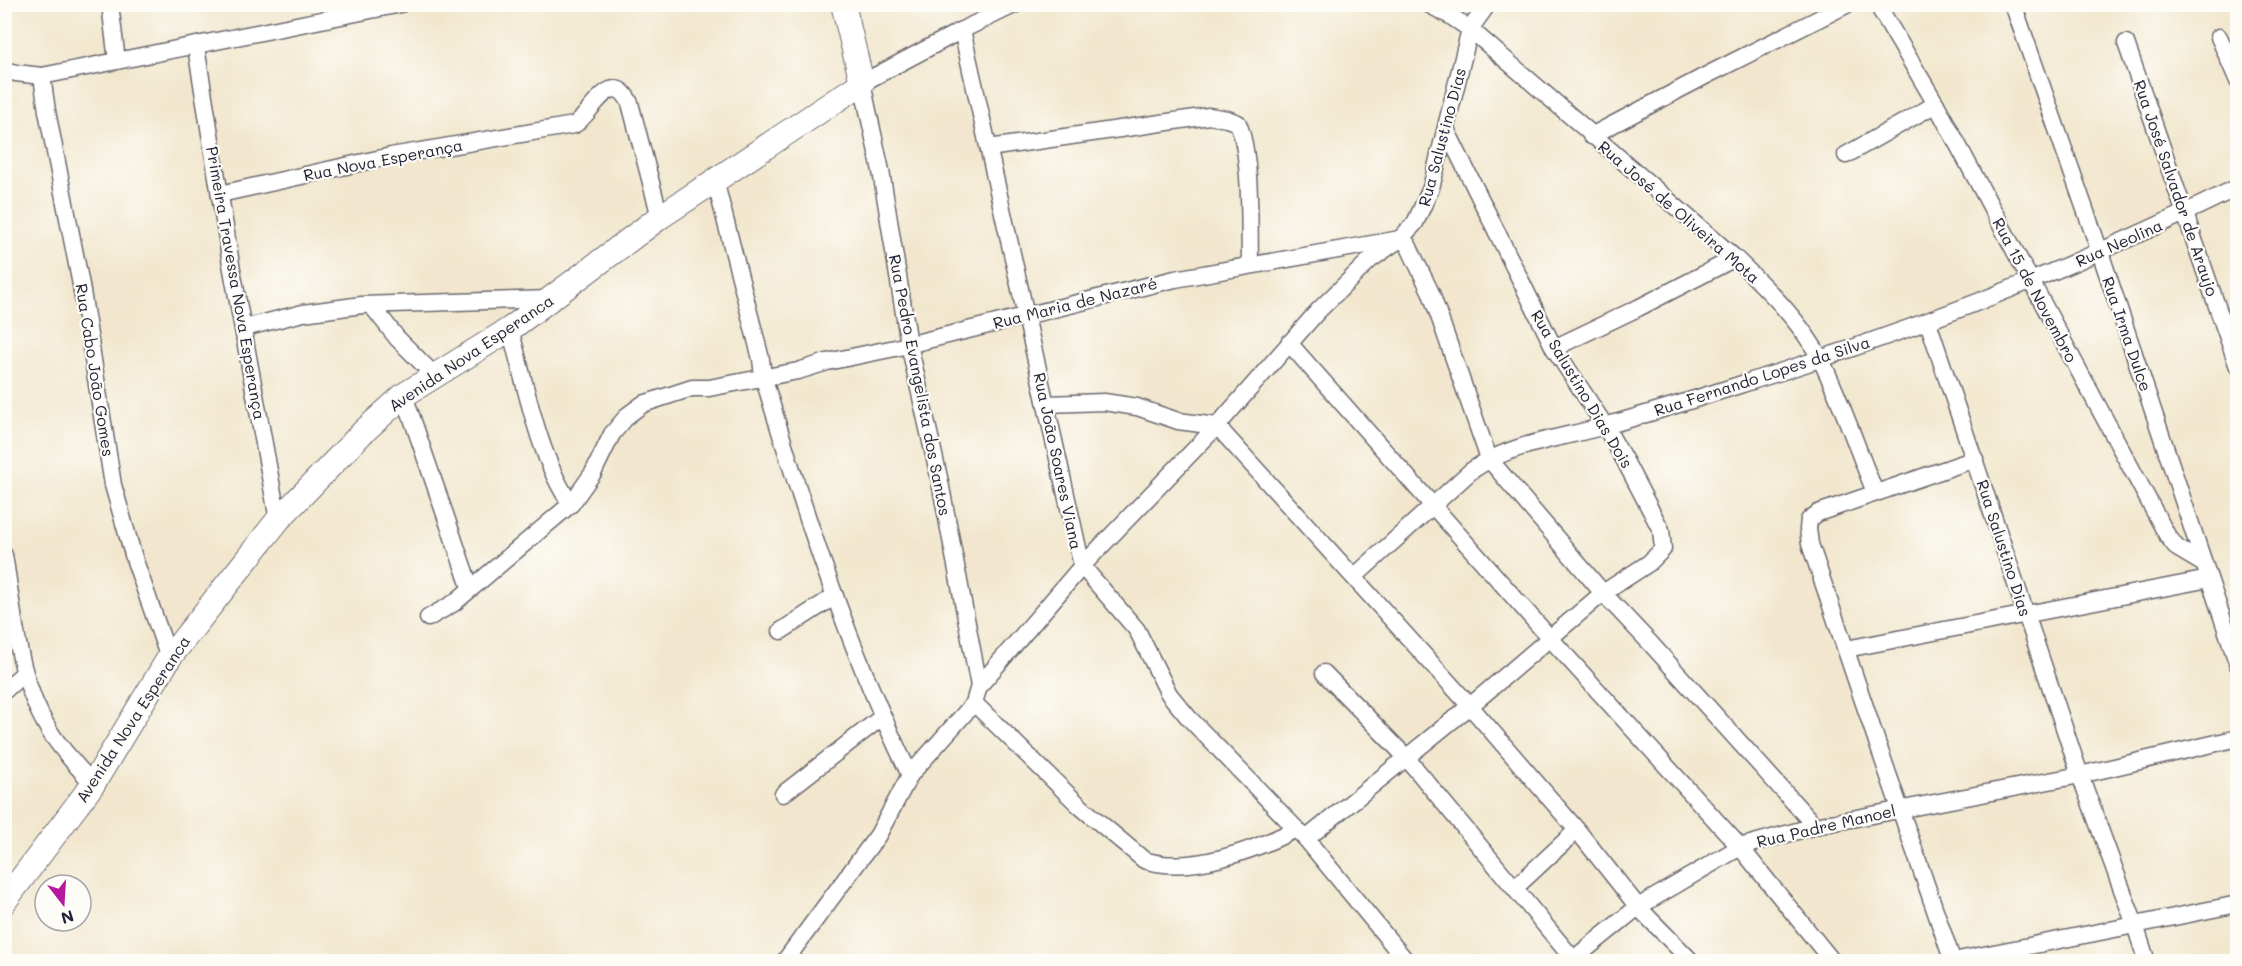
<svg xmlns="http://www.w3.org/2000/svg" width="2242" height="966" viewBox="0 0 2242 966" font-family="Mali,sans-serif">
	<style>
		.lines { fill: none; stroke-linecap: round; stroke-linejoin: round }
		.minor-casing { stroke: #6b676e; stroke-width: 19 }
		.secondary-casing { stroke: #6b676e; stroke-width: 26 }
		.minor { stroke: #fff; stroke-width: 16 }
		.secondary { stroke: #fff; stroke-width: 24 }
		.labels { text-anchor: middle; stroke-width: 4.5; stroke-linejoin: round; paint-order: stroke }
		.street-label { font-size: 16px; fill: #22223b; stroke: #fdfcf7 }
	</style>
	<rect width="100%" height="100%" fill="#fdfcf7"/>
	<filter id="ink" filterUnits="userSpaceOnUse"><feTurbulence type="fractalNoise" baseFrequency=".0167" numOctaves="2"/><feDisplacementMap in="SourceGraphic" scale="12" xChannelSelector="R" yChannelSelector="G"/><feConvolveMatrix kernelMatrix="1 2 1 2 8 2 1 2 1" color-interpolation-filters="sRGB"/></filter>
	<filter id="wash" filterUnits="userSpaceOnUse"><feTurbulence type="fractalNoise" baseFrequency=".008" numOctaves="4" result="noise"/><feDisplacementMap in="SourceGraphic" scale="24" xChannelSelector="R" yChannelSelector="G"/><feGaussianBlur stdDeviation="1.35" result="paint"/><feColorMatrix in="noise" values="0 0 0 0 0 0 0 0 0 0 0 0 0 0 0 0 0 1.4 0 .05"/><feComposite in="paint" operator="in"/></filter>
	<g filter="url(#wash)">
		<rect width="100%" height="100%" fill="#f2e7ce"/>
	</g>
	<g filter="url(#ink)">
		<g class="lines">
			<!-- minor casing -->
			<g class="minor-casing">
				<g id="minor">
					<polyline points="110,4 117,61"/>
					<polyline points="1428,4 1452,17 1470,29 1488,4"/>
					<polyline points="1877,4 1936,104 2167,535 2177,548 2204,564"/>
					<polyline points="2013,4 2100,252 2238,665"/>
					<polyline points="962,30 1082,566 1137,630 1169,694 1188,717 1306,839 1407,962"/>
					<polyline points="2219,37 2238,81"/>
					<polyline points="2126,43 2238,367"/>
					<polyline points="196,47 231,264 278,520"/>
					<polyline points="4,70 16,73 42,76 401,4"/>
					<polyline points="42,76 47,111 81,285 113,485 134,558 169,658"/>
					<polyline points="1591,136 1707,75 1848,4"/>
					<path d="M989,148L1209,116L1227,119L1238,123C1252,157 1249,226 1250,264"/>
					<polyline points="1846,155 1936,104"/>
					<path d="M715,180L761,359L763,376C804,512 848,648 910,775"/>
					<path d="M220,194L391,156L574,125C591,116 611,65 630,103L660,217"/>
					<polyline points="372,306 397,338 435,376"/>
					<polyline points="244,328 303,313 362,305 551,299"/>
					<path d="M510,329C525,382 539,460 571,504"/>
					<polyline points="1289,343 1549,637 1740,847 1833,962"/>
					<polyline points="1554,348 1638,308 1735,258"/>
					<polyline points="404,395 470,587"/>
					<polyline points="1046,404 1104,402 1137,407 1178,421 1217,426 1470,706 1577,830 1638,907 1692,962"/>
					<path d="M4,555C14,613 17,679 49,730C61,750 78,767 93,784"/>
					<path d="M1354,577L1471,471C1512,442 1561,439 1608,425C1666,409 1723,390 1780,372C1938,322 2090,260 2238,187"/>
					<polyline points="428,618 454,603 571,504 593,473 612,434 628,415 643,404 692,388 709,388 798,371 827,362 895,348 1175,279 1400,239 1408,245 1431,293 1489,459 1603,593 1651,644 1815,826"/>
					<polyline points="781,631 835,596"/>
					<polyline points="1846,649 2209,579"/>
					<polyline points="1324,673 1405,756 1573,959"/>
					<polyline points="979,686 940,482 909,344 881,171 862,83 962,30 1016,4"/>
					<polyline points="4,691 24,673"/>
					<path d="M974,703L1081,807L1144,860C1190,875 1255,850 1296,829"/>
					<polyline points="783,794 882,717"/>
					<polyline points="1306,839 1470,706 1603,593 1649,563 1663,549 1661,530 1625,461 1605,426 1554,348 1446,129"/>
					<polyline points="1516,887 1577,830"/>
					<path d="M784,962L878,835L910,775L974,703L979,686L1082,566L1217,426L1318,311L1370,260L1400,239L1415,223L1431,188L1470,29L1735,258C1766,288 1800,320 1821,360C1842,402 1857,449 1875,492"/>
					<polyline points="1570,962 1638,907 1740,847 1815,826 2080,775 1928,322"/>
					<polyline points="1948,962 2135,925 2080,775 2238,738"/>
					<polyline points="1953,962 1879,748 1810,544 1808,529 1809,520 1818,513 1975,459"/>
					<polyline points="2147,962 2135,925 2238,904"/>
				</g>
			</g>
			<!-- secondary casing -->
			<g class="secondary-casing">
				<polyline id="secondary" points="4,902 93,784 169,658 278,520 363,432 404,395 510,329 660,217 862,83 843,4"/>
			</g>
			<!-- minor -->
			<use href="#minor" class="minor"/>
			<!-- secondary -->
			<use href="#secondary" class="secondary"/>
		</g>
	</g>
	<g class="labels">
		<!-- street labels -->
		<g class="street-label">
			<text transform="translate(1442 137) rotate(-75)" y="6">Rua Salustino Dias</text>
			<text transform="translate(383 160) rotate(-11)" y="6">Rua Nova Esperança</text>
			<text transform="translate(2176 188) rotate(71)" y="6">Rua José Salvador de Araujo</text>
			<text transform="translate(1679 212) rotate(41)" y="6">Rua José de Oliveira Mota</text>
			<text transform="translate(2119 243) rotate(-24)" y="6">Rua Neolina</text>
			<text transform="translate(236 283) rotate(80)" y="6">Primeira Travessa Nova Esperança</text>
			<text transform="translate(2035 290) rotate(62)" y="6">Rua 15 de Novembro</text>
			<text transform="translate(1075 303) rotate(-14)" y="6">Rua Maria de Nazaré</text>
			<text transform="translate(2127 334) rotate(71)" y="6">Rua Irma Dulce</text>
			<text transform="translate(471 353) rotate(-34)" y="6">Avenida Nova Esperanca</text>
			<text transform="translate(95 370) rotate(81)" y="6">Rua Cabo João Gomes</text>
			<text transform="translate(1762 376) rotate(-18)" y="6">Rua Fernando Lopes da Silva</text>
			<text transform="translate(920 385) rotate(79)" y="6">Rua Pedro Evangelista dos Santos</text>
			<text transform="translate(1582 389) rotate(59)" y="6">Rua Salustino Dias Dois</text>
			<text transform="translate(1058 461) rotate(78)" y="6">Rua João Soares Viana</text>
			<text transform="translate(2004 548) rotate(72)" y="6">Rua Salustino Dias</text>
			<text transform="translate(133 719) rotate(-57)" y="6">Avenida Nova Esperanca</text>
			<text transform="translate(1826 826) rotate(-13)" y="6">Rua Padre Manoel</text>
		</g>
	</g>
	<!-- margin -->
	<rect width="2242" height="966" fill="none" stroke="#fdfcf7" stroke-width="24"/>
	<!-- north arrow -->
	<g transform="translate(63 903) rotate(163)"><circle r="28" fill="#fdfcf7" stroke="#a5a5ac" stroke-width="1.5"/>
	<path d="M0-4.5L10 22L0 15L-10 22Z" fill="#b5179e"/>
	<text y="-9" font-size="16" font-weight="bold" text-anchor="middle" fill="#22223b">N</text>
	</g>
</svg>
